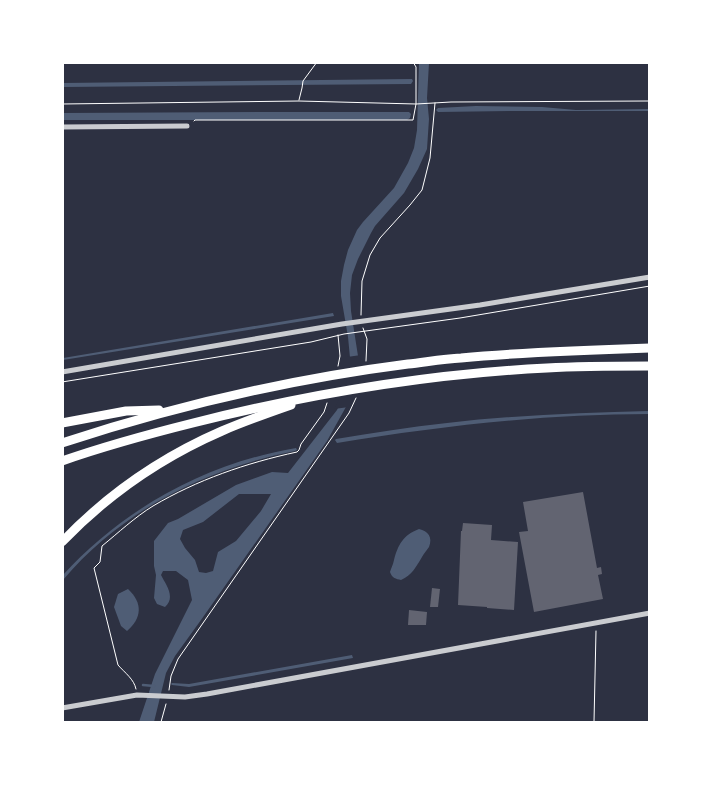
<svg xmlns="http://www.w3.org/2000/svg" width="712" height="785" viewBox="0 0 712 785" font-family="'IBM Plex Serif',serif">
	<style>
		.water { fill: #4f5d75; fill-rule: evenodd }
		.pier { fill: #2d3142 }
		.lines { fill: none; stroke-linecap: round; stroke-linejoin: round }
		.stream { stroke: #4f5d75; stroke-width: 2.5 }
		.building { fill: #626471 }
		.path { stroke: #fff; stroke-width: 1 }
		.minor { stroke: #caccd0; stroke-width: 5 }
		.motorway { stroke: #fff; stroke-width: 9 }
	</style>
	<rect width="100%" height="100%" fill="#2d3142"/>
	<!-- water -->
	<g class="water">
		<path d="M419,63H429L427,98L429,119L427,149L418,169L404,193L375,226L371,233L358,259L352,275L350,293L351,311L358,356L347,405L327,441L201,620L175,656L166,673L154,722H139L155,674L192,600L188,580L176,571H163L161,575C166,585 176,597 165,607L157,604L154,598L156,575L154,566V541L168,523L178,519L236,485L272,472L288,473L337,410L345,393L351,368L348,337L341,296V281L344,265L348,250L357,230L363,222L394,188L408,163L414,148L417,130ZM239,494H271L261,511L236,541L218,552L213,571L206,573L199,572L195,560L185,548L180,539L183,530L203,522Z"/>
		<polygon points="412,79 413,81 411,84 63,87 62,83"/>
		<polygon points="476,106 542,107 576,110 649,109 650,111 513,111 438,112 436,110 438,108"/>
		<polygon points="275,112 409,112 411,114 410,118 407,120 63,120 62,113"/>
		<polygon points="333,313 334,316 63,360 63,358"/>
		<path d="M649,411V414C545,414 440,426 337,443L335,440L336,439C373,433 410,427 447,423C514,415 582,413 649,411Z"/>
		<path d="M296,448L297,450L295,451C206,469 122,510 63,580V575C124,508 207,463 296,448Z"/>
		<path d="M419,529C428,531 433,537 429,547C427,550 424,553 422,557C416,567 412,575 401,580C396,579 392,578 390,572C391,568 393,565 394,560C398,545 403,535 419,529Z"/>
		<path d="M128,589C143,603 142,618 127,631L121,626L114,607L118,594Z"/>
		<polygon points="352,655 353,658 189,687 172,685 171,684 172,683 189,684"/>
	</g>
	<!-- pier -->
	<polygon class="pier" points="361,355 360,384 355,400 349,407 334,409 343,392 347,380 347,357"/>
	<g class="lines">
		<!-- stream -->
		<polyline class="stream" points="143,685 154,686"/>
	</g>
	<!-- building -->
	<g class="building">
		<polygon points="583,492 597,568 601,567 602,574 598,575 603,599 534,612 519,532 528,531 523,502"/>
		<polygon points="463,523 492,525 491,540 518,542 514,610 487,608 487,607 458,605 461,531 462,531"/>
		<polygon points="432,588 440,589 438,607 430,607"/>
		<polygon points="409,610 427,612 426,625 408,625"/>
	</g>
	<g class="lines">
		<!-- path -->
		<g class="path">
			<polyline points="299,100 302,88 303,81 317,62"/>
			<polyline points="62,104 299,101 416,104 451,102 650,101"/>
			<polyline points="194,121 195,120 413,120 416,104 416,67 413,62"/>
			<polyline points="361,315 362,281 370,255 380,238 410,205 422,190 430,158 435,103"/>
			<polyline points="363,328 367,339 366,361"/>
			<polyline points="338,335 340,356 338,366"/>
			<polyline points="62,382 311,342 344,334 460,318 650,286"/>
			<path d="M136,689C134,679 125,673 118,665L94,568L100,562L102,546C118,533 135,517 153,506C197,480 246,463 297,452L299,450L301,444L324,412L327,403"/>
			<polyline points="169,690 171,676 178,659 349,413 356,398"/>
			<polyline points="161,722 166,704"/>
			<polyline points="594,722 596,631"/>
		</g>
		<!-- minor -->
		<g class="minor">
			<polyline points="62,127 187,126"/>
			<polyline points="62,372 342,324 480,305 650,277"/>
			<polyline points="62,708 137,695 185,697 207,694 650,613"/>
		</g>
		<!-- motorway -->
		<g class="motorway">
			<polyline points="62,423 126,411 159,410"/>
			<path d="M62,443C175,406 291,379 408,364C426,362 443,359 461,358C524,352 587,350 650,348"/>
			<path d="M62,461C105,446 149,434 193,423C309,394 428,374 547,368C581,366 616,366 650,366"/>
			<path d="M62,542C108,494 162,457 222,431C245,421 268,413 291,405"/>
		</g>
	</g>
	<!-- border -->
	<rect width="712" height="785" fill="none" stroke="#ffffff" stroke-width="128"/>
</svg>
